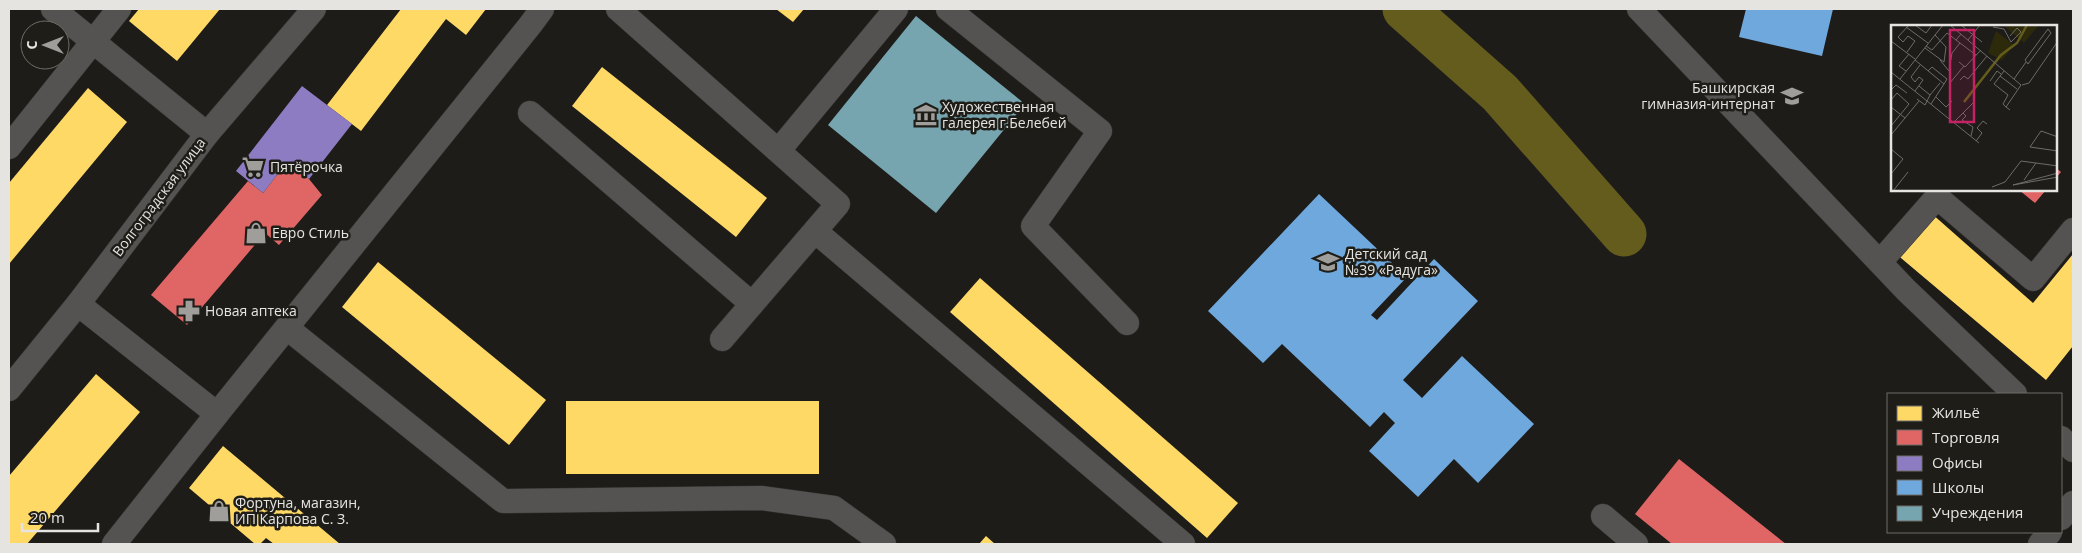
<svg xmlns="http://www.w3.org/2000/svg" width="2082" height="553" viewBox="0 0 2082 553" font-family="'Open Sans',sans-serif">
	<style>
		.homes { fill: #ffd966 }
		.shops { fill: #e06666 }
		.offices { fill: #8e7cc3 }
		.schools { fill: #6fa8dc }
		.public { fill: #76a5af }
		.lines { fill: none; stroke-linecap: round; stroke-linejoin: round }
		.river { stroke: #635c1d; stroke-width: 45 }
		.minor-casing { stroke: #373634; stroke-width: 25 }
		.minor { stroke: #545351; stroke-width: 24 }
		.labels { text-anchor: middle; stroke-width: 5; stroke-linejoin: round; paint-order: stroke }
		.poi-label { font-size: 14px; fill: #e5e4e1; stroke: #1e1d18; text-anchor: start }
		.street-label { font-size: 14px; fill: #e5e4e1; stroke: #1e1d18 }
		.inset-river { fill: none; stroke: #635c1d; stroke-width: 2.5 }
		.inset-road { fill: none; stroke: #6d6c69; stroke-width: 1 }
		.view { fill: #c42262; fill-opacity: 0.15; stroke: #c42262; stroke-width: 2.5 }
		.inset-edge { fill: none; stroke: #e5e4e1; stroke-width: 2.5 }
	</style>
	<rect width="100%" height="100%" fill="#1d1c19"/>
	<!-- homes -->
	<g class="homes">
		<polygon points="139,9 220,9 177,61 129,21"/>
		<polygon points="401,9 486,9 466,35 446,19 361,131 327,105"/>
		<polygon points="776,9 804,9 793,22"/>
		<polygon points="602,67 767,198 736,237 572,106"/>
		<polygon points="88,88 127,122 9,264 9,183"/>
		<polygon points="1931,213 2033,303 2073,254 2073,346 2046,380 1895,253"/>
		<polygon points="378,262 546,400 509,445 342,307"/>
		<polygon points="980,278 1238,503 1207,538 950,312"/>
		<polygon points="96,374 140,412 27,544 9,544 9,476"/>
		<rect x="566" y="401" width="253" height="73"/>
		<polygon points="223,446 340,544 274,544 266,538 260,544 255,544 189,488"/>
		<polygon points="986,536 995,544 979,544"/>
	</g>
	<!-- shops -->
	<g class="shops">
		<polygon points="287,162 309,179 322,195 279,245 265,233 187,325 151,295 248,181 263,193"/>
		<polygon points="2056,168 2061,172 2056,178"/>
		<polygon points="2019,190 2046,190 2035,203"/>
		<polygon points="1679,459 1786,544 1672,544 1635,514"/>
	</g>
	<!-- offices -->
	<polygon class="offices" points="302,86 352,124 309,179 287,162 263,193 236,171"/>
	<!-- schools -->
	<g class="schools">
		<polygon points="1746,9 1833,9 1822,56 1739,37"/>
		<polygon points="1319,194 1407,277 1371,315 1377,320 1434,259 1478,301 1403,380 1422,398 1462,356 1534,424 1478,483 1454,459 1418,497 1369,451 1395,423 1384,412 1370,427 1282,344 1263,363 1208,311"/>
	</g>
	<!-- public -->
	<polygon class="public" points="916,16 1025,104 936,213 828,125"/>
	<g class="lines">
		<!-- river -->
		<polyline class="river" points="1405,9 1500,93 1624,234"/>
		<!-- minor casing -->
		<g class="minor-casing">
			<g id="minor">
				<polyline points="53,9 207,134"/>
				<polyline points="618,9 838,204 722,339"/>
				<polyline points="948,9 1100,131 1033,226 1127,323"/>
				<polyline points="1639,9 1906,290 2015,394"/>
				<polyline points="530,113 752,304"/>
				<polyline points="9,147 119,9"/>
				<polyline points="779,150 896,9"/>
				<polyline points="815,231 1183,544"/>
				<polyline points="1880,262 1937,197 2033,279 2073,230"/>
				<polyline points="78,304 217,414 114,544"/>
				<polyline points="287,328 503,501 761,498 834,508 884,544"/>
				<polyline points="9,389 78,304 207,134 314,9"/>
				<polyline points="217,414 531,24 542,9"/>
				<polyline points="2061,438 2073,450"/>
				<polyline points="1603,516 1636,544"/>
				<polyline points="2061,518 2073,503"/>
				<polyline points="2040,544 2050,532"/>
			</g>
		</g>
		<!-- minor -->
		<use href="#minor" class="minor"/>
	</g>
	<!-- icons -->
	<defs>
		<g id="school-bare" transform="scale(1.725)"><path d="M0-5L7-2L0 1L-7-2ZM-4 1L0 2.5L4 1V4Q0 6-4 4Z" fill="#9f9e9b" stroke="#1e1d18" stroke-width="2.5" paint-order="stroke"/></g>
		<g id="museum-bare" transform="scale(1.725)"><path d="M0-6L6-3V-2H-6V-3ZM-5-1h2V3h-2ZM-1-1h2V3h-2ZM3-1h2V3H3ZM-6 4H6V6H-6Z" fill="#9f9e9b" stroke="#1e1d18" stroke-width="2.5" paint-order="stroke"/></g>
		<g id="supermarket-bare" transform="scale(1.725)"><path d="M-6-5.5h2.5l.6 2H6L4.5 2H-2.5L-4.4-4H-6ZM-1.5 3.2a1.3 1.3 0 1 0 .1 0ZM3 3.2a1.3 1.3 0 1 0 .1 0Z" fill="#9f9e9b" stroke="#1e1d18" stroke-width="2.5" paint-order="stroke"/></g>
		<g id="shop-bare" transform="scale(1.725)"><path d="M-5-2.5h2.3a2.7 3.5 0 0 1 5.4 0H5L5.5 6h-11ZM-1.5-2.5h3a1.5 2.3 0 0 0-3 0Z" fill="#9f9e9b" stroke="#1e1d18" stroke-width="2.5" paint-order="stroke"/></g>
		<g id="pharmacy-bare" transform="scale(1.725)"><path d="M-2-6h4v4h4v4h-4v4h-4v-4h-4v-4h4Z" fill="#9f9e9b" stroke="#1e1d18" stroke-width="2.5" paint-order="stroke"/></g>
	</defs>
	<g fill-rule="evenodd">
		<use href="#school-bare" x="1792" y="96"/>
		<use href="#museum-bare" x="926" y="115"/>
		<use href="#supermarket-bare" x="253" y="167"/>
		<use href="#shop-bare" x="256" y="233"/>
		<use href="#school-bare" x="1328" y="262"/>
		<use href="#pharmacy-bare" x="189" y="311"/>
		<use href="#shop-bare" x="219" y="511"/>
	</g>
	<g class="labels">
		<!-- poi labels -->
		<g class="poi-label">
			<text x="1775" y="93" text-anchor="end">Башкирская<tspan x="1775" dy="16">гимназия-интернат</tspan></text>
			<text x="942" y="112">Художественная<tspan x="942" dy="16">галерея г.Белебей</tspan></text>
			<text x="270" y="172">Пятёрочка</text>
			<text x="272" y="238">Евро Стиль</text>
			<text x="1345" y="259">Детский сад<tspan x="1345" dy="16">№39 «Радуга»</tspan></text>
			<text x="205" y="316">Новая аптека</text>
			<text x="235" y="508">Фортуна, магазин,<tspan x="235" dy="16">ИП Карпова С. З.</tspan></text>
		</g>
		<!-- street labels -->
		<g class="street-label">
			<text transform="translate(159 197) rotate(-53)" y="5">Волгоградская улица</text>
		</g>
	</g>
	<!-- overview -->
	<g transform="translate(1891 25)">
		<rect width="166" height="166" fill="#1d1c19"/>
		<path d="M112,0H148L133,18ZM105,6L123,20L111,35L97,28Z" fill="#2d2a0b"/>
		<path class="inset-river" d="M73,77L110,30L126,18L136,0"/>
		<path class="inset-road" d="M24,0L35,8L41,0M59,0L130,60L115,82L119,85M70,0L91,17M15,2L37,18M102,2L113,4L120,17L130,7L126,3L119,11M157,4L160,8L137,39L134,35ZM7,12L12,17L17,11L24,16L16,27M7,12L18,0M65,15L85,30M77,15L89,0M0,16L24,34M35,21L41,25L56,8L65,15L70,9M34,23L53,37L55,22L44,10M24,35L53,59L56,54L41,42L37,46M49,35L58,46L61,28L69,18M68,37L74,42L90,25M15,46L8,41L18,29M113,46L103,59L117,70L112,79L115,82M0,47L88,118M109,51L126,64M9,54L52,0M123,54L135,37M69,55L73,51L77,54L96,31M99,56L106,46L110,49M58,59L73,41M131,60L138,58L167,16M28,61L39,70L49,58M0,65L5,60L16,68M24,66L32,55L28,52L24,57L20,52L29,40M45,72L55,82L61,76M26,74L34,80L39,70M0,75L6,68L18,79L0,101M40,79L53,59M0,82L14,93M72,88L75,91L71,95L82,102L80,111M63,97L83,77M0,110L28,76M167,112L150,106L139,122L167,126M85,116L91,108L86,103L92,96L96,99M0,124L12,134L0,149M133,155L145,138M122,160L167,148M122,160L167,152M101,162L114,157L130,136L167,141M2,166L17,147"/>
		<path class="view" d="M59,5H83V97H59Z"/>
		<rect width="166" height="166" class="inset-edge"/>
	</g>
	<!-- border -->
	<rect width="2082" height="553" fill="none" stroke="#e5e4e1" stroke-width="20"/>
	<!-- legend -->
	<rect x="1887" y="393" width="175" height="140" fill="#1e1d18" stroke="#6e6d68"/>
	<rect x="1897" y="406" width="25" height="15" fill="#ffd966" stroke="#6e6d68"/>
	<text x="1932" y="418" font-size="15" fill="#e5e4e1">Жильё</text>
	<rect x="1897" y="430" width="25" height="15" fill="#e06666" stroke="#6e6d68"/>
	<text x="1932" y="443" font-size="15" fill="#e5e4e1">Торговля</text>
	<rect x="1897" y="456" width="25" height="15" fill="#8e7cc3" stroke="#6e6d68"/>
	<text x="1932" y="468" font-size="15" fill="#e5e4e1">Офисы</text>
	<rect x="1897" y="480" width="25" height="15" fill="#6fa8dc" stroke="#6e6d68"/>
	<text x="1932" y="493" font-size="15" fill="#e5e4e1">Школы</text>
	<rect x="1897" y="506" width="25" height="15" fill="#76a5af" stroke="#6e6d68"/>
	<text x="1932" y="518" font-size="15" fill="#e5e4e1">Учреждения</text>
	<!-- north arrow -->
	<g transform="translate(45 45) rotate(270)"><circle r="24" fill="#1e1d18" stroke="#6e6d68"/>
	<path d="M0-4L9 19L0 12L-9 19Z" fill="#9f9e9b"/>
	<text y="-8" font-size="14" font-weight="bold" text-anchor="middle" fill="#e5e4e1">С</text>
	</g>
	<!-- scale -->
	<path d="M22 523v8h76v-8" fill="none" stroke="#e5e4e1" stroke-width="2.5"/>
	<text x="30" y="523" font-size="15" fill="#e5e4e1" stroke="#1e1d18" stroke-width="4" paint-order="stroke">20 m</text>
</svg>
